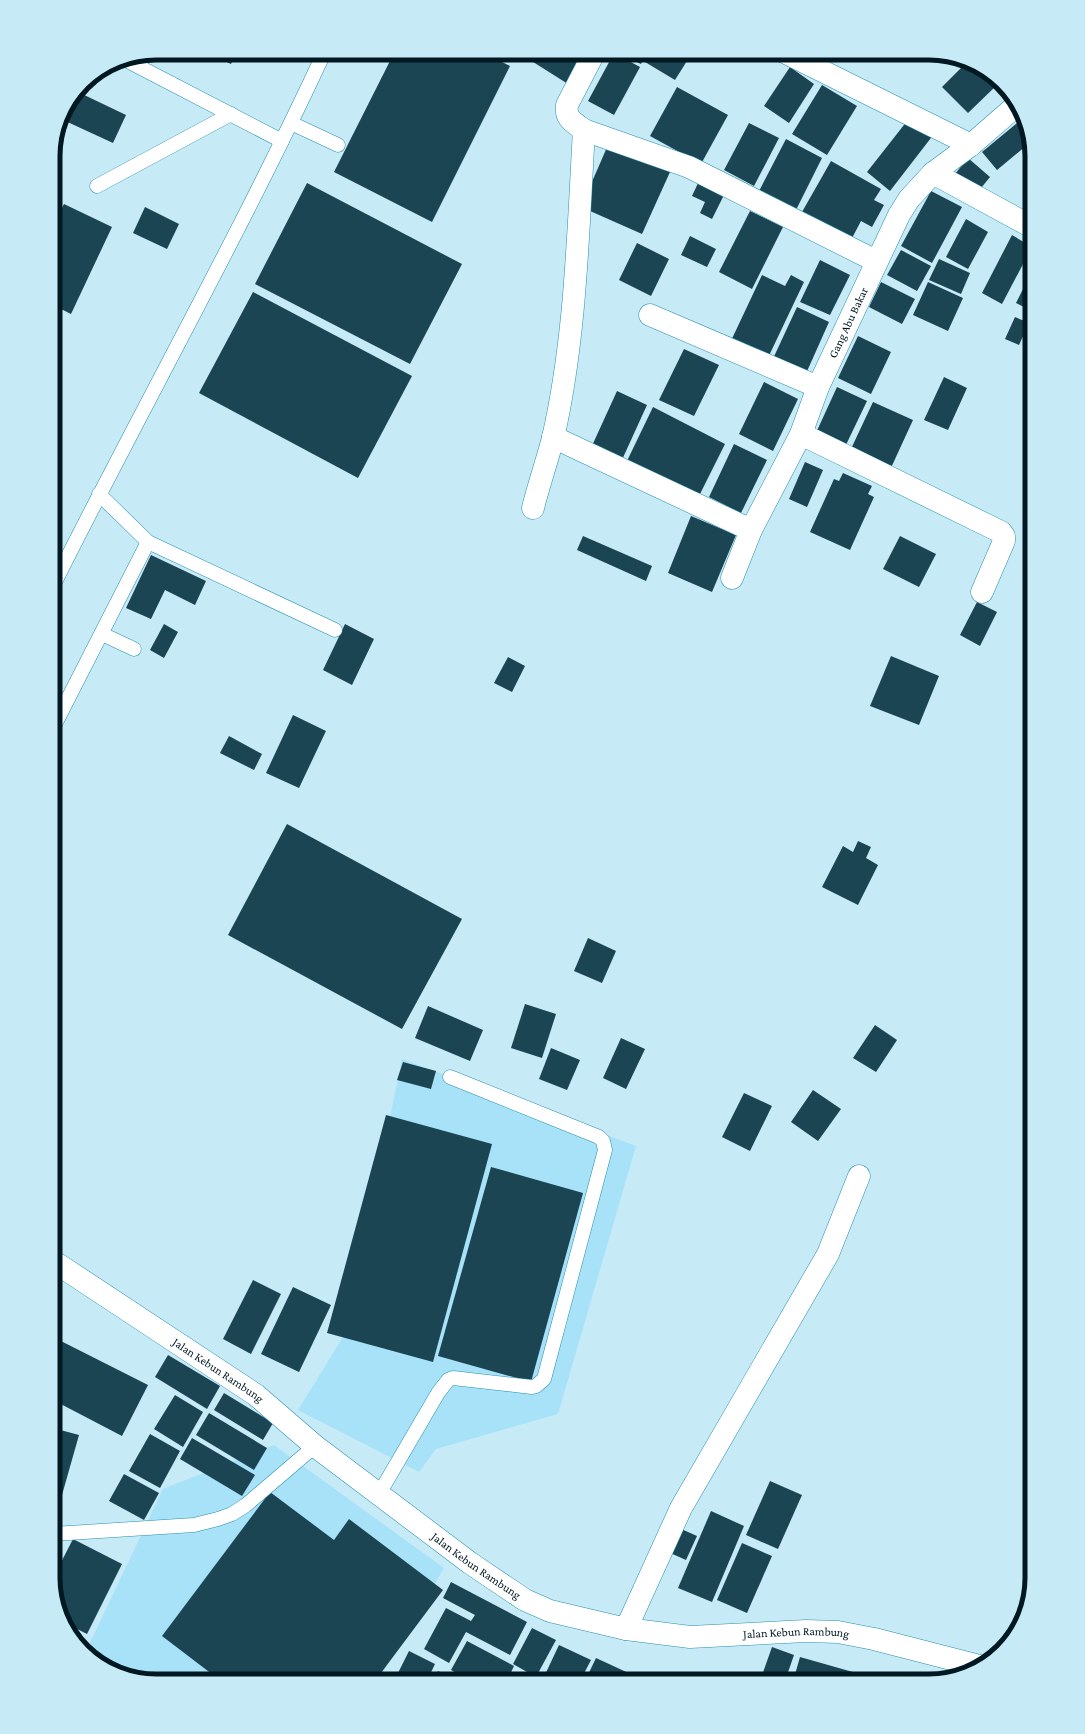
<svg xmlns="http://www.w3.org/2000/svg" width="1085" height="1734" viewBox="0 0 1085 1734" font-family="'Crimson Pro',serif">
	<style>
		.built { fill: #a7e2f8 }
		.building { fill: #1c4553 }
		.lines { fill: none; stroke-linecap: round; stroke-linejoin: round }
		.service-casing { stroke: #2890b0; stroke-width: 15 }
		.minor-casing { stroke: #2890b0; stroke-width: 23 }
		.service { stroke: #fff; stroke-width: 14 }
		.minor { stroke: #fff; stroke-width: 22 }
		.labels { text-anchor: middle; stroke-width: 4; stroke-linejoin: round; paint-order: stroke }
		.street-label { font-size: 12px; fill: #001821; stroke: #c7eaf7 }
		.rim { fill: none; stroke: #001821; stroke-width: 5 }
	</style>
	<rect width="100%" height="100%" fill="#c7eaf7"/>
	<!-- built -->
	<g class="built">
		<polygon points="402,1059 636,1146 558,1414 436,1449 419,1472 298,1410 346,1332"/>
		<polygon points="274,1445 444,1568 378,1681 150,1681 99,1664 87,1649 163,1489"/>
	</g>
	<!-- building -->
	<g class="building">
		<polygon points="208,53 236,53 231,64"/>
		<polygon points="394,53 484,53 510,66 432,222 334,172"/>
		<polygon points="534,53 587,53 568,84 530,60"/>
		<polygon points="614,53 640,67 614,115 588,101"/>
		<polygon points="618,53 646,53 641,64"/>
		<polygon points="651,53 692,53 675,80 645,62"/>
		<polygon points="966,63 986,70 998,84 968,113 942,87"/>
		<polygon points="790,67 814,84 789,123 764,106"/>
		<polygon points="822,85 857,106 827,155 792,134"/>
		<polygon points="677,87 728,115 701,164 650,136"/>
		<polygon points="78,92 126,115 113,143 61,119"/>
		<polygon points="911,116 934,134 890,191 867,172"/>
		<polygon points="1023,118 1031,151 1026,146 997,170 982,152"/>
		<polygon points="749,123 779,138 754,186 724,170"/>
		<polygon points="786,139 822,158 794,214 757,195"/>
		<polygon points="608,145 670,172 642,234 581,207"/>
		<polygon points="968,158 990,177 977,193 955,174"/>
		<polygon points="831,161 881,189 874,200 884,205 872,227 861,221 851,240 802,212"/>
		<polygon points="699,181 725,193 712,219 700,213 705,202 692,196"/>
		<polygon points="307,183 462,264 410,364 255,284"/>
		<polygon points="931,191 962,207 932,263 901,246"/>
		<polygon points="1032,197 1032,213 1025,209"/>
		<polygon points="64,204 112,227 71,314 53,305 53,226"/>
		<polygon points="145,207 179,224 167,249 133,233"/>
		<polygon points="750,211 783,227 752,289 719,272"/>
		<polygon points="966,219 988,232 968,269 946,257"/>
		<polygon points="1012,235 1032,247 1002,304 982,293"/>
		<polygon points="690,236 716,249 707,267 681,255"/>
		<polygon points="637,243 669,259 651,296 619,280"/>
		<polygon points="901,250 931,266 917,291 887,275"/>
		<polygon points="939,259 970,273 961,294 929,280"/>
		<polygon points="820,260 850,275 830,315 800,302"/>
		<polygon points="1032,271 1032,311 1016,303"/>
		<polygon points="762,275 785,286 791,275 804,282 766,362 729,345"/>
		<polygon points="881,282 915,299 902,324 869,307"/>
		<polygon points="928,282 963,298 948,331 913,315"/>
		<polygon points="253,292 412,376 358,478 199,393"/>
		<polygon points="797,307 829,322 804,378 771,363"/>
		<polygon points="1015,317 1029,323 1019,345 1005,339"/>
		<polygon points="858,336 891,352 871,394 838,378"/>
		<polygon points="684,349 719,365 694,416 659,400"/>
		<polygon points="944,377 967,388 948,430 924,420"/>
		<polygon points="764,382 798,399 773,451 739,434"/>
		<polygon points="837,387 867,401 844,449 815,435"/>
		<polygon points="617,391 647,405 621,462 591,448"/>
		<polygon points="873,402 913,420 890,470 850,451"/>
		<polygon points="653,407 725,444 699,496 627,461"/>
		<polygon points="734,444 767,460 741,513 709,497"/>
		<polygon points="805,462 823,470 807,507 789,499"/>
		<polygon points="843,473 872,486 868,494 874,497 850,550 810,532 834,479 839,481"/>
		<polygon points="691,516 736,535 712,592 668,573"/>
		<polygon points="583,536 652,566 646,581 577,550"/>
		<polygon points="900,536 936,554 919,587 883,569"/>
		<polygon points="151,555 206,581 195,605 165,590 151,619 126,608"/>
		<polygon points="977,602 997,612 980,646 960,635"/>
		<polygon points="164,624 178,632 164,658 150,650"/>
		<polygon points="345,624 374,639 352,685 323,670"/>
		<polygon points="891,656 939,676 919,725 870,706"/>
		<polygon points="508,657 525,666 512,692 494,683"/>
		<polygon points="293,715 326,731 299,788 266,773"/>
		<polygon points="229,736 262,754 254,770 220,753"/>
		<polygon points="287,824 462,919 402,1029 228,935"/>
		<polygon points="858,841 871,847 866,858 878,865 858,905 822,887 843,846 853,852"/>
		<polygon points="588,938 616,951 602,983 574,971"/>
		<polygon points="525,1004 556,1014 542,1058 511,1048"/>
		<polygon points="428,1006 483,1030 470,1061 415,1038"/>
		<polygon points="875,1025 897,1040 876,1072 853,1058"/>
		<polygon points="621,1038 645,1049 626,1089 603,1078"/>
		<polygon points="551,1048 580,1060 567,1090 539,1079"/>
		<polygon points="403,1062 436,1071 431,1089 397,1080"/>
		<polygon points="53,1086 59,1089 53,1104"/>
		<polygon points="813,1090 841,1109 818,1141 791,1122"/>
		<polygon points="744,1093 772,1106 750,1151 722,1137"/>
		<polygon points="386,1115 492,1144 433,1362 327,1333"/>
		<polygon points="491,1167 583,1193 531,1382 438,1356"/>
		<polygon points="253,1280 281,1294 251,1354 223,1339"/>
		<polygon points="293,1287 331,1305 299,1372 261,1354"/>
		<polygon points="53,1337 148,1385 122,1436 53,1400"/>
		<polygon points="168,1355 220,1386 207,1409 155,1377"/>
		<polygon points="224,1393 273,1423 263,1440 214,1410"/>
		<polygon points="175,1395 203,1412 183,1447 154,1429"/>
		<polygon points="209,1413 267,1448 254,1470 196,1435"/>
		<polygon points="53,1428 79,1435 62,1495 53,1493"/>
		<polygon points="150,1434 180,1451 160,1488 129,1471"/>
		<polygon points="192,1438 255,1475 242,1496 180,1459"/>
		<polygon points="124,1474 159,1493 144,1520 109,1501"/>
		<polygon points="770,1481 802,1495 778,1549 746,1535"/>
		<polygon points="270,1492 334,1540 349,1519 443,1590 375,1681 254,1681 247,1675 243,1681 221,1681 162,1636"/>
		<polygon points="711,1511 744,1526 712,1602 678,1588"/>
		<polygon points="679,1528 697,1536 686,1560 668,1552"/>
		<polygon points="73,1539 122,1564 87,1634 63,1622 53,1578"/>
		<polygon points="742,1543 772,1556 747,1613 717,1600"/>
		<polygon points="451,1582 527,1622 510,1655 466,1632 449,1663 424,1649 446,1608 471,1621 475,1615 443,1598"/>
		<polygon points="532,1628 556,1640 536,1677 513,1664"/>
		<polygon points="467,1641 514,1666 507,1681 471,1681 451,1670"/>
		<polygon points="559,1645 591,1660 580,1681 542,1681"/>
		<polygon points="772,1647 794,1655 785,1681 760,1681"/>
		<polygon points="409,1651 435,1664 427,1681 394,1681"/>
		<polygon points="800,1657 881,1680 881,1681 806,1681 794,1678"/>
		<polygon points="596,1658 635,1676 633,1681 585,1681"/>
		<polygon points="438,1671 457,1681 432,1681"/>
		<polygon points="522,1674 535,1681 519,1681"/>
	</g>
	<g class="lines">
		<!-- service casing -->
		<g class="service-casing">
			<g id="service">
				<polyline points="124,59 282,141"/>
				<polyline points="291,123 338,145"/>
				<polyline points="97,186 231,114"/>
				<polyline points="99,494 148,542 335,630"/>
				<path d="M53,586C142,408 240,234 324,53"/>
				<polyline points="102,634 134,649"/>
				<polyline points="53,728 148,542"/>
				<polyline points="379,1494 438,1393 448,1380 453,1378 532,1387 536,1386 544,1379 605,1150 603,1141 599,1137 450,1077"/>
				<polyline points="53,1534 194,1525 218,1519 232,1514 246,1505 315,1446"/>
			</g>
		</g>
		<!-- minor casing -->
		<g class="minor-casing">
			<g id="minor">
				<polyline points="786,53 971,145"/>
				<polyline points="584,130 689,167 876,261"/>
				<polyline points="933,173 1032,227"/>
				<polyline points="650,315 818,387"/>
				<polyline points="801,434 1001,532 1004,536 1004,541 982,592"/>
				<polyline points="553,437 751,530"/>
				<path d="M533,508C539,484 547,461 553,438C576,337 578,232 584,130C573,122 565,119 567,105L594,53"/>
				<path id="s1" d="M732,578L751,530L801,434L818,387L899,215L909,199L933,173L971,145L1017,105"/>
				<path id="s2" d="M53,1261L256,1395L315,1446L470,1563L525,1600L550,1611L626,1629L690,1637L806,1631L838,1632L874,1639L979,1666"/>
				<polyline points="626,1629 681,1508 828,1254 859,1176"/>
			</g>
		</g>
		<!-- service -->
		<use href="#service" class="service"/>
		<!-- minor -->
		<use href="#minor" class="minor"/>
	</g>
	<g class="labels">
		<!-- street labels -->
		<g class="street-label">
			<text dy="4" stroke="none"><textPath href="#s1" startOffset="281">Gang Abu Bakar</textPath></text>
			<text dy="4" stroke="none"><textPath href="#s2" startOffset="198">Jalan Kebun Rambung</textPath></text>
			<text dy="4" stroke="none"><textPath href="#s2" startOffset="522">Jalan Kebun Rambung</textPath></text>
			<text dy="4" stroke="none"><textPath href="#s2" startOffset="858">Jalan Kebun Rambung</textPath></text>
		</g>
	</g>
	<!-- crop -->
	<path d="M0 0H1085V1734H0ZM156 60H929A96 96 0 0 1 1025 156V1578A96 96 0 0 1 929 1674H156A96 96 0 0 1 60 1578V156A96 96 0 0 1 156 60Z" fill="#c7eaf7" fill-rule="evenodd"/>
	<path class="rim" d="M156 60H929A96 96 0 0 1 1025 156V1578A96 96 0 0 1 929 1674H156A96 96 0 0 1 60 1578V156A96 96 0 0 1 156 60Z"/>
</svg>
